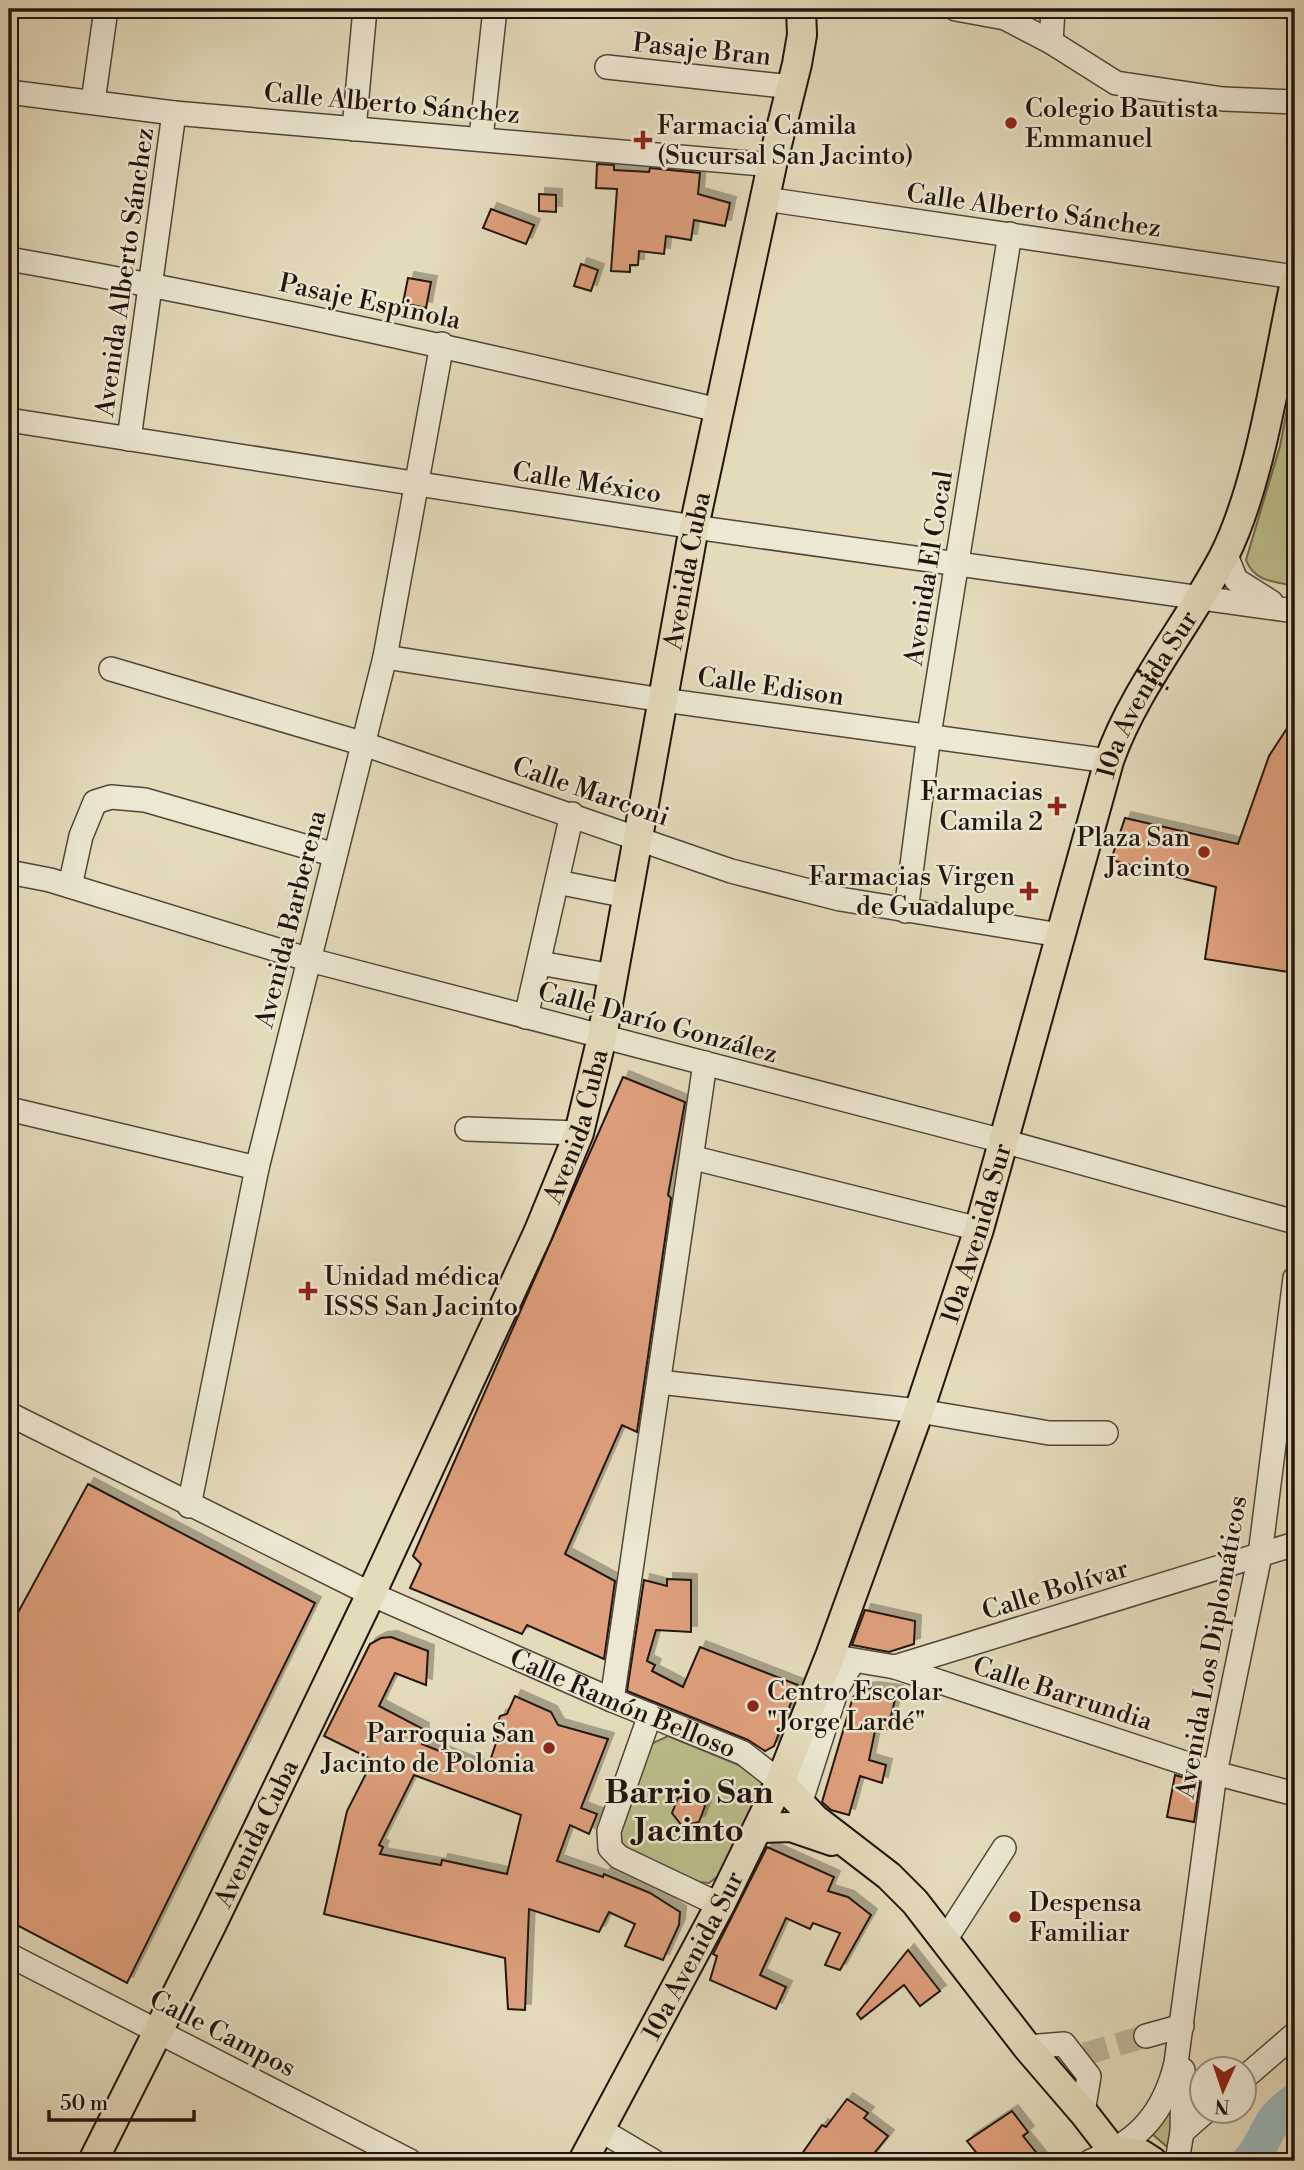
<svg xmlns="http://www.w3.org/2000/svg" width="1304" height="2170" viewBox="0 0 1304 2170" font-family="'Libre Bodoni',serif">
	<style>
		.green { fill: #bbbe8b; stroke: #6e694c; stroke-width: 2 }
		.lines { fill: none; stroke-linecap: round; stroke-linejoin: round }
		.river { stroke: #9ab8ba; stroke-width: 35 }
		.building { fill: #de9f7b; stroke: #21140e; stroke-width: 2; fill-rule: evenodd; filter: url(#shadow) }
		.minor-tunnel { stroke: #bdb398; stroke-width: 23; stroke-dasharray: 23 11; stroke-linecap: butt }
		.minor-casing { stroke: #524639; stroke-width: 26 }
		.major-casing { stroke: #21140e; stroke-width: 32 }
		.minor { stroke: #ede8d3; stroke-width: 23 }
		.major { stroke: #e4dbbb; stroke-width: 28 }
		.path-bridge { stroke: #21140e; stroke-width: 3.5; stroke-dasharray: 5 3.5; stroke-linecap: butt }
		.poi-dot { fill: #8f2418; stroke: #ede8d3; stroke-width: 2.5 }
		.labels { text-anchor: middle; stroke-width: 5; stroke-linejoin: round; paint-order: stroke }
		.street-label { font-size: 26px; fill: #21140e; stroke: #ede8d3 }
		.poi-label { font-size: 26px; fill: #21140e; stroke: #ede8d3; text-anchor: start }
		.district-label { font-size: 33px; font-weight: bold; fill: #21140e; stroke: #ede8d3 }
	</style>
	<defs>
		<filter id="shadow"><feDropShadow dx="6" dy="-6" stdDeviation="0" flood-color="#0004"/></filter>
	</defs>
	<rect width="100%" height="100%" fill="#e4dbbb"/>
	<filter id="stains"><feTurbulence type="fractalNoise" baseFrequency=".00286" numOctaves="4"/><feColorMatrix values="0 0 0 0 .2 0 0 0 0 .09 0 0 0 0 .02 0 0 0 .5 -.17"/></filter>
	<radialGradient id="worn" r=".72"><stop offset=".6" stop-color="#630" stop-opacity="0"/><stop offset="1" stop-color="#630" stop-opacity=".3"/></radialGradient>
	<!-- green -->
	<g class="green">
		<path d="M1295,368V586C1276,582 1254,582 1246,560L1280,446Z"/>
		<polygon points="668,1736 751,1770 762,1782 760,1793 718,1876 709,1883 698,1882 621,1846 618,1835 651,1744"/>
		<polygon points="1172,2105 1172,2151 1151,2133"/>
	</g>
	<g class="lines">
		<!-- river -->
		<path class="river" d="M1249,2161C1270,2137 1264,2122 1295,2101"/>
	</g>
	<!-- building -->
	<g class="building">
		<polygon points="597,164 614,165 614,170 649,172 650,168 700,173 698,194 730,203 725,226 694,220 691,240 666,236 664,254 639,251 638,265 630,265 630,272 611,271 617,189 596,188"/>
		<polygon points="539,194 556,195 556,212 539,211"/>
		<polygon points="491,209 534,225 526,244 483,228"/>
		<polygon points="581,264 598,270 591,291 574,286"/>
		<polygon points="408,278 431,282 426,308 403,303"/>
		<polygon points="1295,716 1295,973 1205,959 1216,887 1111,860 1125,818 1238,844 1269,756"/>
		<polygon points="623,1077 685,1102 668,1195 671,1198 637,1432 622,1425 565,1554 615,1581 604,1659 527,1625 522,1634 410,1588 421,1564 413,1556"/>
		<polygon points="88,1484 315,1603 127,1983 9,1921 9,1629"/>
		<polygon points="667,1579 691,1580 691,1632 656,1630 647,1661 655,1665 652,1671 683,1687 700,1647 798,1685 774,1746 765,1751 748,1740 627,1691 644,1580 667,1586"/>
		<polygon points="865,1610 915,1621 914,1644 889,1652 852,1645"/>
		<path d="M391,1637L428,1651L426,1685L395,1673L379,1706L423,1729L422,1744L487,1770L498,1737L495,1731L500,1716L507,1714L515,1696L551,1712L558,1725L608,1739L581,1808L597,1814L589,1834L570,1825L557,1861L603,1877L604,1874L650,1893L680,1912L679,1925L663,1960L625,1946L635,1924L609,1912L599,1932L529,1909L525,2010L508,2009L505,1958L324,1914L347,1811L373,1760L324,1736L370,1644L381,1638ZM414,1775L521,1815L507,1874L442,1860L441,1865L380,1854L383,1847L379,1845Z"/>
		<polygon points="872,1688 897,1691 888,1729 876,1726 869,1760 886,1765 882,1783 860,1776 849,1815 831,1810 822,1802 853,1697 863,1689"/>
		<polygon points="1175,1775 1200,1783 1194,1822 1167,1817"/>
		<polygon points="694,1795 705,1806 699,1822 682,1826 672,1813 678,1798"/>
		<polygon points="767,1847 834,1877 828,1891 848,1897 871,1915 840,1970 825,1965 840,1933 813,1923 810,1929 786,1918 760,1975 786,1987 776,2009 710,1980 717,1956 713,1954"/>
		<polygon points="908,1950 940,1991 920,2006 904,1985 861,2019 857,2014"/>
		<polygon points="847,2099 868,2113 864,2118 888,2136 868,2161 797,2161 822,2125 826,2127"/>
		<polygon points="1012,2111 1028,2132 1023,2136 1043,2161 983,2161 967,2141"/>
	</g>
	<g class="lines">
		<!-- minor-tunnel -->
		<polyline class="minor-tunnel" points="1085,2054 1146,2036"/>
		<!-- minor casing -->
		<g class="minor-casing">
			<g id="minor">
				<polyline points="956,9 1005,18 1051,42 1116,83 1223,99 1295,102"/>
				<polyline points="1051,42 1053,9"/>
				<polyline points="607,67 792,87"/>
				<polyline points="9,92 174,113 772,165"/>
				<polyline points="93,102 106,9"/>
				<polyline points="354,129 365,9"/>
				<polyline points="481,138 495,9"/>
				<polyline points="765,199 1295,277"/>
				<path d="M9,259C247,301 482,354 718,410"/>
				<polyline points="9,420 694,527 1295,611"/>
				<polyline points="129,439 174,113"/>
				<polyline points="1225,553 1236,580 1271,602"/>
				<polyline points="385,657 663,700 1109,761"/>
				<polyline points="111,669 361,743 731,871 840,899 1060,935"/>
				<polyline points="9,872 50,880 310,960 1003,1141 1295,1222"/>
				<polyline points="557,882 627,896"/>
				<polyline points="70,886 81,836 95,802 111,797 145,800 335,855"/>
				<polyline points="906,911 929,735 1010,234"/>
				<polyline points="539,963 613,976"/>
				<polyline points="526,1017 572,814"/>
				<polyline points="9,1109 257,1168"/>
				<polyline points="467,1129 579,1133"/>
				<polyline points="694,1158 979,1229"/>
				<polyline points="659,1382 919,1411 1049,1433 1106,1433"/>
				<path id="s1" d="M9,1414L371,1594L612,1700L743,1753L780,1782"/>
				<polyline points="189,1506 257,1168 385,657 442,344"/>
				<polyline points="830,1656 895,1667 1295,1544"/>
				<polyline points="895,1667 1215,1773 1295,1794"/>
				<polyline points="612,1700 705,1063"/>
				<polyline points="650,1715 609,1831 610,1848 619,1857 720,1905"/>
				<polyline points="800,1804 837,1689 853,1661"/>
				<polyline points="945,1940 1004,1848"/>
				<polyline points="9,1955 410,2161"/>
				<polyline points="1146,2036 1182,2026"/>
				<polyline points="1027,2047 1064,2044 1089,2076 1083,2112"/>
				<polyline points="1244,2078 1295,2034"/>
				<polyline points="599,2129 653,2161"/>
				<polyline points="1182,2132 1207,2110"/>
				<path d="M1091,2161C1139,2141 1164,2113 1176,2063L1215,1773L1260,1555L1295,1278"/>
				<polyline points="1177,2161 1182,2132 1183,2070"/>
			</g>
		</g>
		<!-- major casing -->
		<g class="major-casing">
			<g id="major">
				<polyline points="780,1782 815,1819 889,1876 915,1902 1027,2047 1083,2112 1114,2152 1113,2161"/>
				<polyline points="758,1828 791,1827 832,1841"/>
				<polyline points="1114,2152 1141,2154 1152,2161"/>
				<path id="s2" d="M93,2161L211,1926L371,1594L538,1233L579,1133L602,1037L694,527L772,165L797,64L802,35L801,9"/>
				<path id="s3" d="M583,2161L720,1905L780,1782L830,1656L919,1411L979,1229L1109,761C1133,691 1189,623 1224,556C1261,482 1277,364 1295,282"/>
			</g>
		</g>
		<!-- minor -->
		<use href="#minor" class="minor"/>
		<!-- major -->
		<use href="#major" class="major"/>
		<!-- path-bridge -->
		<polyline class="path-bridge" points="1137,670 1168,689"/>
	</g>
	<!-- markers -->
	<g class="poi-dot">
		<circle cx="1011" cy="123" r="7"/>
		<path d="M639.5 129.5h7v7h7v7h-7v7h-7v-7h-7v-7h7z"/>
		<path d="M1053.5 795.5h7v7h7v7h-7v7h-7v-7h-7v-7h7z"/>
		<circle cx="1204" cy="852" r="7"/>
		<path d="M1025.5 880.5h7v7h7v7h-7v7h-7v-7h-7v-7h7z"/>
		<path d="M304.5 1280.5h7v7h7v7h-7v7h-7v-7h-7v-7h7z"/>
		<circle cx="753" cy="1706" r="7"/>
		<circle cx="549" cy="1748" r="7"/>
		<circle cx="1015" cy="1917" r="7"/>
	</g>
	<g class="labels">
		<!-- street labels -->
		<g class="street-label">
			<text transform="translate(702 49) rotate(6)" y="9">Pasaje Bran</text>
			<text transform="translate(392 103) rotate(5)" y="9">Calle Alberto Sánchez</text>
			<text transform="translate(1034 210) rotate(8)" y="9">Calle Alberto Sánchez</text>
			<text transform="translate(124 272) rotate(-82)" y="9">Avenida Alberto Sánchez</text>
			<text transform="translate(370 301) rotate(12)" y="9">Pasaje Espinola</text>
			<text transform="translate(587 482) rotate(9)" y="9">Calle México</text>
			<text transform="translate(928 568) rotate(-81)" y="9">Avenida El Cocal</text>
			<text dy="9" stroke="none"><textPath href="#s2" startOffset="1710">Avenida Cuba</textPath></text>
			<text transform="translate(771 686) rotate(8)" y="9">Calle Edison</text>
			<text dy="9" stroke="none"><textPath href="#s3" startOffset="1577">10a Avenida Sur</textPath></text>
			<text transform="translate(591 791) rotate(19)" y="9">Calle Marconi</text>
			<text transform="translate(290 919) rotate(-76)" y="9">Avenida Barberena</text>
			<text transform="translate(658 1022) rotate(15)" y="9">Calle Darío González</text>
			<text dy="9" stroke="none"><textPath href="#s2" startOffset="1143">Avenida Cuba</textPath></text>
			<text dy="9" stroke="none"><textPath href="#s3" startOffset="1010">10a Avenida Sur</textPath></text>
			<text transform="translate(1055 1589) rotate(-17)" y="9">Calle Bolívar</text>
			<text transform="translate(1211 1647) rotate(-80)" y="9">Avenida Los Diplomáticos</text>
			<text transform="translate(1063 1693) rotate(18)" y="9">Calle Barrundia</text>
			<text dy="9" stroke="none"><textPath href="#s1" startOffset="679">Calle Ramón Belloso</textPath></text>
			<text dy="9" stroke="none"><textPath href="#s2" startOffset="366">Avenida Cuba</textPath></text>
			<text dy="9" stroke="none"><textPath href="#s3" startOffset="233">10a Avenida Sur</textPath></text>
			<text transform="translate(223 2033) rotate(27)" y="9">Calle Campos</text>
		</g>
		<!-- poi labels -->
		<g class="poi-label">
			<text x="1025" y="117">Colegio Bautista<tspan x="1025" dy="30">Emmanuel</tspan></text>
			<text x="657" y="134">Farmacia Camila<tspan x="657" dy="30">(Sucursal San Jacinto)</tspan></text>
			<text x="1043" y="800" text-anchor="end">Farmacias<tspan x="1043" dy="30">Camila 2</tspan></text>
			<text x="1190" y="846" text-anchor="end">Plaza San<tspan x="1190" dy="30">Jacinto</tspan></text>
			<text x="1015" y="885" text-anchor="end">Farmacias Virgen<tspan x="1015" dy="30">de Guadalupe</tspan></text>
			<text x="324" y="1285">Unidad médica<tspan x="324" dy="30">ISSS San Jacinto</tspan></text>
			<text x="767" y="1700">Centro Escolar<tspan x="767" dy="30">"Jorge Lardé"</tspan></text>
			<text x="535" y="1742" text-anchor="end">Parroquia San<tspan x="535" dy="30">Jacinto de Polonia</tspan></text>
			<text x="1029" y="1911">Despensa<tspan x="1029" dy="30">Familiar</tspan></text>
		</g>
		<!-- district labels -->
		<g class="district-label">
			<text x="689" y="1803">Barrio San<tspan x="689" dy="38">Jacinto</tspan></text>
		</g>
	</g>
	<!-- margin -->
	<rect width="1304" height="2170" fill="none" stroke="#e4dbbb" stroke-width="35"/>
	<rect x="10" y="10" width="1283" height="2149" fill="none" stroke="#21140e" stroke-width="3.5"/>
	<rect x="18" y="18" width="1269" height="2135" fill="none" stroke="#21140e" stroke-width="2"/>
	<!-- north arrow -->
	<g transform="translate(1223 2090) rotate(183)"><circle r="33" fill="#ede8d3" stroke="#9b9384" stroke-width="2"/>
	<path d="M0-5L12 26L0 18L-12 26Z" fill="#8f2418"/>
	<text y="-10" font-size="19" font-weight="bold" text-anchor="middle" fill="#21140e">N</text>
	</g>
	<!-- scale -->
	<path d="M49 2110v10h145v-10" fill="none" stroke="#21140e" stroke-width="3.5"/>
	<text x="60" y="2110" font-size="21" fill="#21140e" stroke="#ede8d3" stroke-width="5" paint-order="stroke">50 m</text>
	<rect width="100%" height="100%" filter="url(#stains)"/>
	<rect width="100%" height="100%" fill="url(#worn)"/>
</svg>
